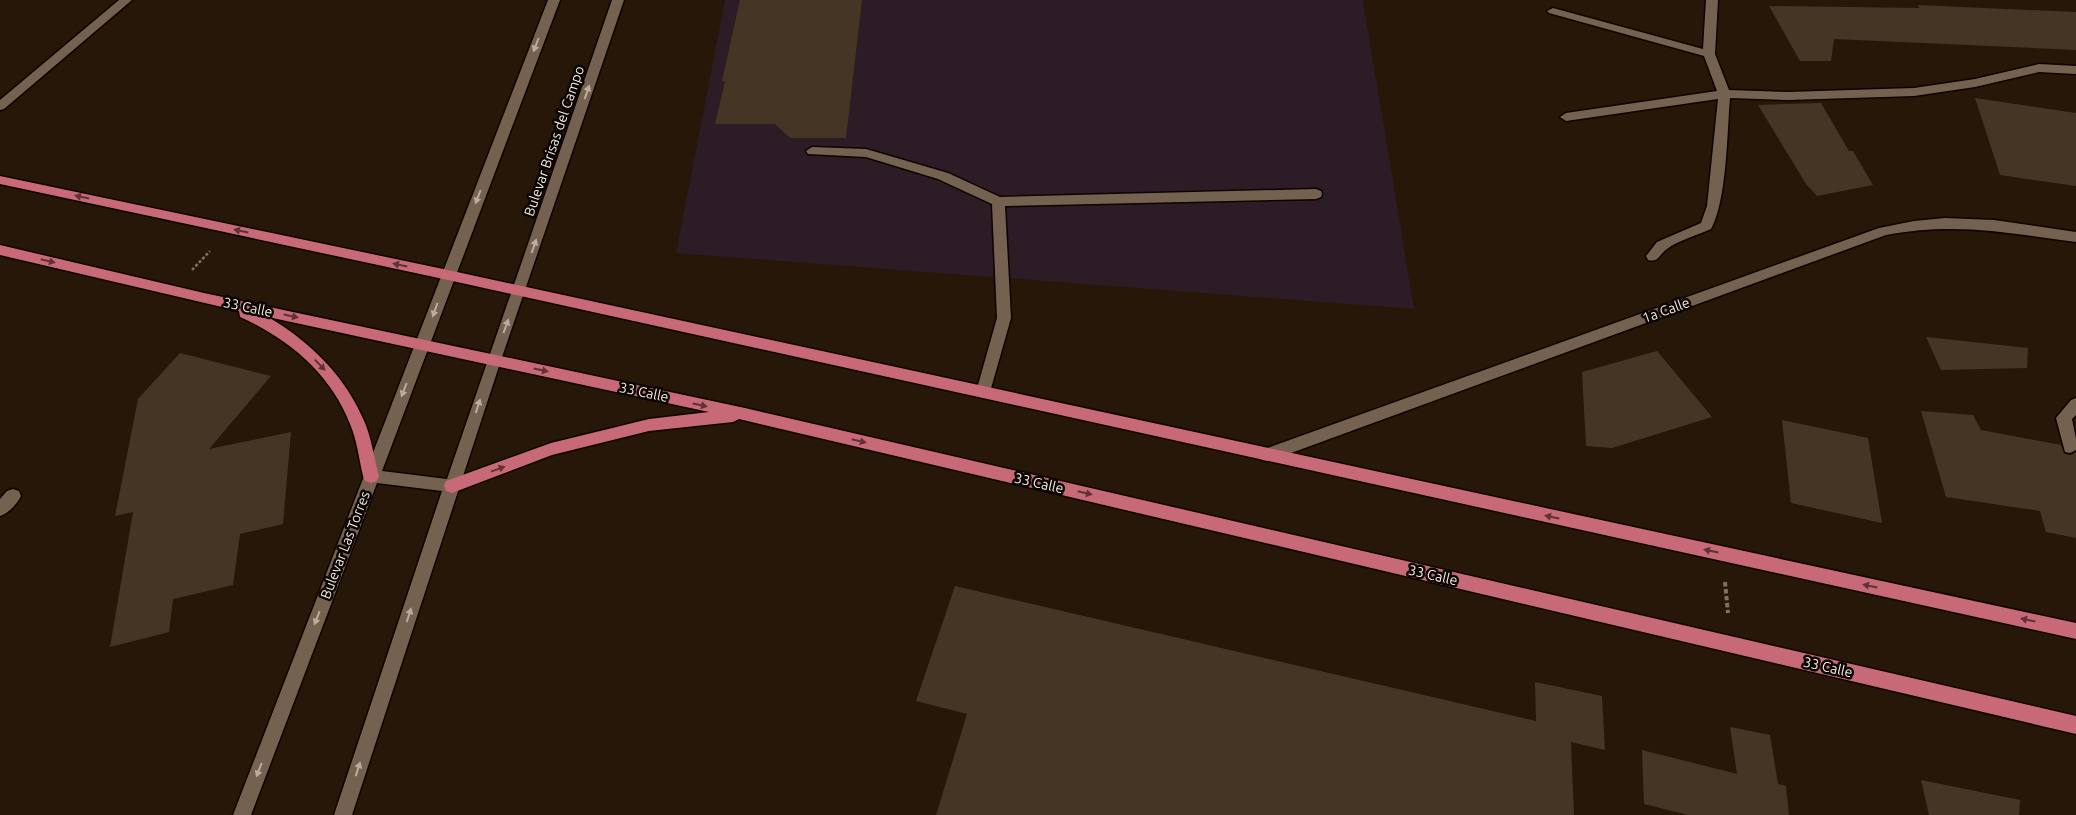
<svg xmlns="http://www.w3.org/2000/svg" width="2076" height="815" viewBox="0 0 2076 815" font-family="Ubuntu,sans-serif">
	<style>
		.industrial { fill: #2c1c25 }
		.building { fill: #443524 }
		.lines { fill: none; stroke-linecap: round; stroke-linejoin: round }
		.lane-casing { stroke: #0e0300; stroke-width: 3 }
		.street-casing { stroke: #0e0300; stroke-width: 3 }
		.secondary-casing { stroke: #0e0300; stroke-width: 3 }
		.primary-casing { stroke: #0e0300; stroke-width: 3 }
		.path-far1 { stroke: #7f7165; stroke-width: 2.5; stroke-dasharray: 3 2; stroke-linecap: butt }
		.path { stroke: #7f7165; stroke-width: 4; stroke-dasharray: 4.5 2.5; stroke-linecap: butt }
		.lane { fill: #746150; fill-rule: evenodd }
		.street { fill: #746150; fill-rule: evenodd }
		.secondary { fill: #746150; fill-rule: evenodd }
		.primary { fill: #c76977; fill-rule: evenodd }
		.oneway { fill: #bbac9f }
		.oneway2 { fill: #5f3237 }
		.labels { text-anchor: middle; stroke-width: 5; stroke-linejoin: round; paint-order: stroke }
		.street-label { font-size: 14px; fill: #f5eae0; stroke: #0a0502 }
	</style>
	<rect width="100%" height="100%" fill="#261708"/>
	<!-- industrial -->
	<polygon class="industrial" points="725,0 1363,0 1414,309 676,253"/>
	<!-- building -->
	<g class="building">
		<polygon points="740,0 862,0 846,138 790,138 775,124 715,124 725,81 722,81"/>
		<polygon points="1918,5 2076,12 2076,50 1834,39 1831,61 1800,61 1769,6 1919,8"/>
		<polygon points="1975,98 2076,113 2076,186 2000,175"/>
		<polygon points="1821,103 1849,151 1853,151 1873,185 1817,196 1806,184 1758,105"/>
		<polygon points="1926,337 2028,348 2027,368 1941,370"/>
		<polygon points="1657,351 1712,417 1612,448 1586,446 1582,372"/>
		<polygon points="180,353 271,376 209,449 291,432 283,524 240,534 233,585 173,599 169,632 110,647 133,512 115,516 138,399"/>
		<polygon points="1921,411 1973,415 1981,430 2061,445 2065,454 2071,455 2076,452 2076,538 2046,532 2040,511 1946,497"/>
		<polygon points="1782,420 1868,438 1882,523 1791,503"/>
		<polygon points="955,586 1536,721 1535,682 1602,696 1605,750 1571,742 1574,815 936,815 967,714 916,701"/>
		<polygon points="1730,727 1770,735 1778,784 1786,786 1789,815 1688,815 1644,804 1642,750 1737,774"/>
		<polygon points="1921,780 2020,800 2019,815 1929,815"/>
	</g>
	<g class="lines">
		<!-- lane casing -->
		<g class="lane-casing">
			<g id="lane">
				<polygon points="119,0 132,0 4,109 0,110 0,100"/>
				<path d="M1706,0H1718L1715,54L1729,90L1788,92L1914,88L1975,79L2039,64L2076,66V74L2039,72L1975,87L1914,96L1788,100L1730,98C1727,133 1727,200 1711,229C1698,235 1677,241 1667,249C1659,254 1659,263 1648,260L1646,256L1657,242L1701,223L1707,206L1718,99L1566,121L1560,117L1566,113L1717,91L1704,56L1549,13L1547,11L1553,8L1703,49Z"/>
				<polygon points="812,147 866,149 948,173 1000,197 1316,189 1321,191 1322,194 1321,197 1316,199 1005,206 1011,318 990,392 988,396 983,398 978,396 976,392 997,318 992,204 938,179 866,157 808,154 806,151"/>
				<polygon points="2076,398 2076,415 2072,419 2076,439 2076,450 2070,453 2065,452 2056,418 2071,400"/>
				<path d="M13,489L19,491L21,496C17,504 9,513 0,516V499L7,491Z"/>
			</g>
		</g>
		<!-- street casing -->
		<g class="street-casing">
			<path id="street" d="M1945,218L1994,220L2076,232V242C2006,233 1957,222 1886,235L1272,460L1267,461L1262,460L1259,455L1262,450L1879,228L1914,221Z"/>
		</g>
		<!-- secondary casing -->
		<g class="secondary-casing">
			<polygon id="secondary" points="548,0 560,0 382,471 447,479 612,0 624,0 501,360 352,815 334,815 442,491 377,483 251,815 233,815"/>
		</g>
		<!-- primary casing -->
		<g class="primary-casing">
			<g id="primary">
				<polygon points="0,176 448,270 2076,623 2076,639 448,280 0,184"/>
				<path d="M0,245L204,293L745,408L2076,716V734L739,419L733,422L649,431L552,455L452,493L446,491L444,486L446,481L551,443L649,419L709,412L268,317C311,342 346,377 365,423C372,440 374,459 379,476L377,481L371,483L365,481L363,476C359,459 357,440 350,424C331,374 288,338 240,317L239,311L0,255Z"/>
			</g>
		</g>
		<!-- path-far1 -->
		<polyline class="path-far1" points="192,270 210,251"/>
		<!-- path -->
		<polyline class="path" points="1725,582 1728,613"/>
		<!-- lane -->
		<use href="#lane" class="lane"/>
		<!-- street -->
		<use href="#street" class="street"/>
		<!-- secondary -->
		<use href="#secondary" class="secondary"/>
		<!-- primary -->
		<use href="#primary" class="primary"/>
	</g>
	<!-- one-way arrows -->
	<defs><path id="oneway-solid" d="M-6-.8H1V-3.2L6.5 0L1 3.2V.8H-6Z" transform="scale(1.25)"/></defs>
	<g class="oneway">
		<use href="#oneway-solid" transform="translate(536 45) rotate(111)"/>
		<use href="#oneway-solid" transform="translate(587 92) rotate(-71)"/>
		<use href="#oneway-solid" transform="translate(478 197) rotate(111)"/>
		<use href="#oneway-solid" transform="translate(534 246) rotate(-71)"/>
		<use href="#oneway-solid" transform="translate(435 310) rotate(110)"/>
		<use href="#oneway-solid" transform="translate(506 326) rotate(-70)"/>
		<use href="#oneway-solid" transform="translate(404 390) rotate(111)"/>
		<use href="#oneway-solid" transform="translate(478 406) rotate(-72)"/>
		<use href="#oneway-solid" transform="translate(409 615) rotate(-72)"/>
		<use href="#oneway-solid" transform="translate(317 618) rotate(111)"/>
		<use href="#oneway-solid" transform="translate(358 769) rotate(-72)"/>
		<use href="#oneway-solid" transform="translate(259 770) rotate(111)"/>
	</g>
	<g class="oneway2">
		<use href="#oneway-solid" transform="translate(82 197) rotate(-168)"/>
		<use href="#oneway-solid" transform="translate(241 231) rotate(-168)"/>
		<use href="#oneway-solid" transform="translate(48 261) rotate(13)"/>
		<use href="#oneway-solid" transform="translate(400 265) rotate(-168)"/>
		<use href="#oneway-solid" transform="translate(291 316) rotate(12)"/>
		<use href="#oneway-solid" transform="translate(320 365) rotate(46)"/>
		<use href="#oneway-solid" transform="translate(541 370) rotate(12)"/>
		<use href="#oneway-solid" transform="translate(700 405) rotate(12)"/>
		<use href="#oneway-solid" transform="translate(859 441) rotate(13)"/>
		<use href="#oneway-solid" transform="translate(498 469) rotate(-20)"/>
		<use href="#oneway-solid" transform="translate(1085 493) rotate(13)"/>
		<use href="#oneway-solid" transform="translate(1552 517) rotate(-168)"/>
		<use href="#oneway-solid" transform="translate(1711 551) rotate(-168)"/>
		<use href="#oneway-solid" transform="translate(1870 586) rotate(-168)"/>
		<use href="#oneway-solid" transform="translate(2028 620) rotate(-168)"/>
	</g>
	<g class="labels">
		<!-- street labels -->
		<g class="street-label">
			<text transform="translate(554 141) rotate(-71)" y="5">Bulevar Brisas del Campo</text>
			<text transform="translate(248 307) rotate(12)" y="5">33 Calle</text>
			<text transform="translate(1666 310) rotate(-20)" y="5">1a Calle</text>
			<text transform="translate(644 392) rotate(12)" y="5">33 Calle</text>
			<text transform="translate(1039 483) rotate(13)" y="5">33 Calle</text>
			<text transform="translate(345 545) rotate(-69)" y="5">Bulevar Las Torres</text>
			<text transform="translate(1433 575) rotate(13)" y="5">33 Calle</text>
			<text transform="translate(1828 667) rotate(13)" y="5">33 Calle</text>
		</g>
	</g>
</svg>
